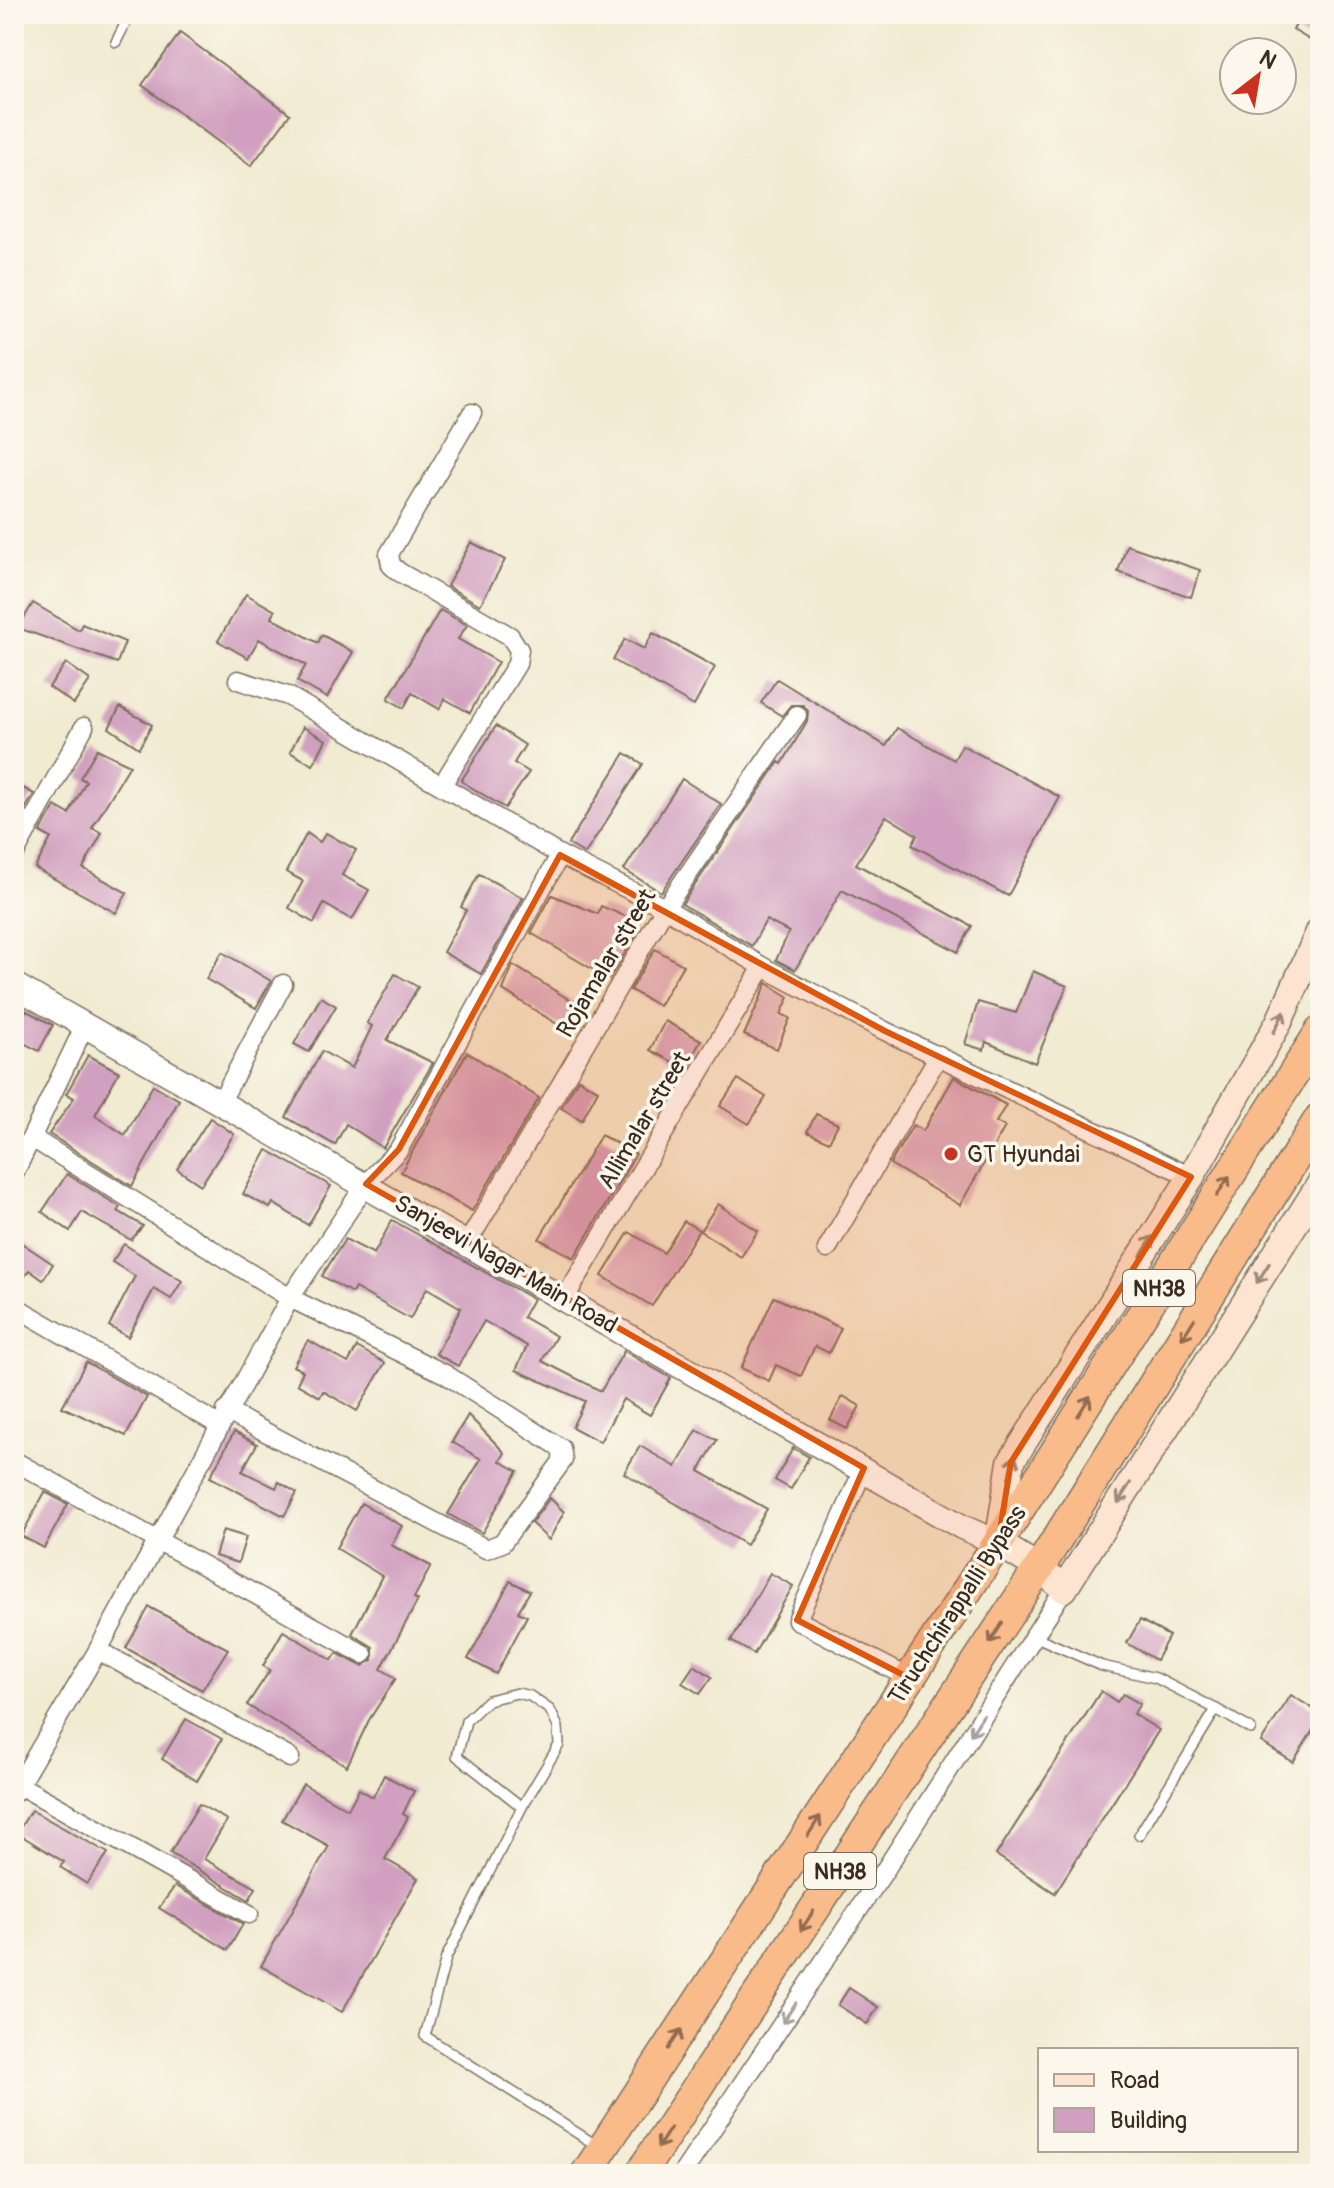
<svg xmlns="http://www.w3.org/2000/svg" width="1334" height="2188" viewBox="0 0 1334 2188" font-family="Pangolin,sans-serif">
	<style>
		.building { fill: #d1a0c0 }
		.lines { fill: none; stroke-linecap: round; stroke-linejoin: round }
		.service-casing { stroke: #7b6e5d; stroke-width: 12 }
		.minor-casing { stroke: #7b6e5d; stroke-width: 21 }
		.tertiary-casing { stroke: #7b6e5d; stroke-width: 27 }
		.secondary-casing { stroke: #7b6e5d; stroke-width: 29 }
		.trunk-casing { stroke: #7b6e5d; stroke-width: 33 }
		.service { stroke: #fff; stroke-width: 9 }
		.minor { stroke: #fff; stroke-width: 18 }
		.tertiary { stroke: #fff; stroke-width: 24 }
		.secondary { stroke: #fde4d1; stroke-width: 26 }
		.trunk { stroke: #fabb8b; stroke-width: 30 }
		.oneway { stroke: #9c8778 }
		.oneway2 { stroke: #916b4f }
		.oneway3 { stroke: #a79f9a }
		.marked { fill: #df570d; fill-opacity: 0.2; stroke: #df570d; stroke-width: 6; stroke-linejoin: round }
		.poi-dot { fill: #c8321e; stroke: #fbf7ec; stroke-width: 3 }
		.labels { text-anchor: middle; stroke-width: 7; stroke-linejoin: round; paint-order: stroke }
		.shield { fill: #fbf7ec; stroke: #75685c; stroke-width: 2 }
		.shield-label { font-size: 22px; font-weight: bold; fill: #3b2a1e }
		.street-label { font-size: 24px; fill: #3b2a1e; stroke: #fbf7ec }
		.poi-label { font-size: 24px; fill: #3b2a1e; stroke: #fbf7ec; text-anchor: start }
	</style>
	<rect width="100%" height="100%" fill="#fbf7ec"/>
	<filter id="ink" filterUnits="userSpaceOnUse"><feTurbulence type="fractalNoise" baseFrequency=".0125" numOctaves="2"/><feDisplacementMap in="SourceGraphic" scale="16" xChannelSelector="R" yChannelSelector="G"/><feConvolveMatrix kernelMatrix="1 2 1 2 8 2 1 2 1" color-interpolation-filters="sRGB"/></filter>
	<filter id="wash" filterUnits="userSpaceOnUse"><feTurbulence type="fractalNoise" baseFrequency=".006" numOctaves="4" result="noise"/><feDisplacementMap in="SourceGraphic" scale="32" xChannelSelector="R" yChannelSelector="G"/><feGaussianBlur stdDeviation="1.8" result="paint"/><feColorMatrix in="noise" values="0 0 0 0 0 0 0 0 0 0 0 0 0 0 0 0 0 1.4 0 .05"/><feComposite in="paint" operator="in"/></filter>
	<g filter="url(#wash)">
		<rect width="100%" height="100%" fill="#f1ebd2"/>
		<g id="blocks">
			<!-- building -->
			<g class="building">
				<polygon points="1302,14 1320,24 1320,46 1293,30"/>
				<polygon points="180,33 290,114 251,166 142,85"/>
				<polygon points="471,542 505,560 480,605 447,586"/>
				<polygon points="1127,545 1200,570 1191,597 1118,572"/>
				<polygon points="246,594 275,611 272,618 318,643 322,635 353,652 327,698 297,681 306,665 259,639 248,658 218,641"/>
				<polygon points="33,603 79,630 82,624 125,642 117,663 18,628"/>
				<polygon points="440,610 467,625 458,639 498,662 470,713 445,699 439,709 412,693 404,708 388,699"/>
				<polygon points="653,633 715,667 694,706 613,660 625,639 644,649"/>
				<polygon points="66,663 90,680 74,704 49,687"/>
				<polygon points="777,679 886,746 897,728 954,760 962,745 1060,797 1008,896 912,845 917,835 886,816 856,864 972,926 958,952 842,890 795,970 776,960 789,932 766,920 752,946 682,904 779,762 782,764 807,721 808,711 803,705 791,705 782,716 761,703"/>
				<polygon points="120,707 152,725 139,748 109,728"/>
				<polygon points="496,726 525,745 514,763 529,772 505,808 461,781"/>
				<polygon points="303,727 326,740 313,765 290,752"/>
				<polygon points="97,749 130,765 92,828 102,833 83,868 127,893 116,913 35,868 51,838 40,832 55,806 69,814 86,781 80,778"/>
				<polygon points="625,753 643,764 585,854 568,844"/>
				<polygon points="682,779 721,804 661,892 624,870"/>
				<polygon points="14,783 34,794 19,820 14,817"/>
				<polygon points="307,833 320,842 326,833 356,850 342,875 369,890 352,920 324,904 314,923 289,908 303,881 286,872"/>
				<polygon points="479,874 523,898 481,974 443,952 466,910 461,907"/>
				<polygon points="552,895 598,914 601,906 634,920 628,935 634,938 609,979 531,933"/>
				<polygon points="655,949 683,965 659,1006 630,990"/>
				<polygon points="222,952 271,981 256,1008 206,979"/>
				<polygon points="513,965 583,1008 568,1031 503,990"/>
				<polygon points="1033,971 1067,986 1035,1063 986,1042 984,1050 965,1044 978,1002 1016,1013"/>
				<polygon points="395,974 418,987 387,1040 433,1063 383,1148 346,1124 335,1145 286,1117 322,1051 352,1068 372,1026 367,1023"/>
				<polygon points="767,983 789,997 781,1014 790,1018 777,1049 744,1035"/>
				<polygon points="321,997 336,1006 309,1052 294,1044"/>
				<polygon points="14,1004 53,1025 39,1051 14,1038"/>
				<polygon points="665,1021 701,1040 686,1069 650,1050"/>
				<polygon points="467,1052 539,1098 472,1211 401,1172"/>
				<polygon points="88,1055 119,1072 95,1115 125,1135 153,1085 179,1100 132,1186 49,1134 74,1098 66,1094"/>
				<polygon points="954,1077 1006,1105 996,1122 1005,1127 960,1205 890,1164 913,1125 923,1131"/>
				<polygon points="578,1079 598,1090 582,1120 561,1108"/>
				<polygon points="738,1079 766,1097 749,1124 720,1106"/>
				<polygon points="816,1114 838,1124 829,1142 807,1132"/>
				<polygon points="210,1118 234,1134 201,1185 177,1169"/>
				<polygon points="601,1135 636,1154 574,1258 539,1239"/>
				<polygon points="267,1150 331,1186 308,1225 273,1203 270,1208 243,1194"/>
				<polygon points="67,1174 120,1207 118,1211 143,1226 131,1240 82,1212 70,1231 42,1212"/>
				<polygon points="718,1204 758,1231 741,1257 700,1231"/>
				<polygon points="392,1220 533,1299 523,1317 556,1336 542,1361 601,1391 624,1351 671,1378 650,1415 623,1399 600,1442 572,1427 585,1401 516,1370 527,1346 484,1321 458,1366 436,1354 461,1308 427,1288 410,1319 355,1288 352,1293 322,1276 345,1239 374,1254"/>
				<polygon points="684,1221 699,1230 652,1306 602,1276 629,1232 664,1253"/>
				<polygon points="14,1238 53,1264 43,1280 29,1270 14,1292"/>
				<polygon points="124,1244 182,1281 171,1299 154,1289 128,1337 109,1326 135,1276 112,1262"/>
				<polygon points="774,1297 841,1328 829,1353 815,1346 801,1376 776,1365 769,1381 741,1368"/>
				<polygon points="308,1340 348,1363 357,1347 385,1363 357,1411 323,1391 320,1397 297,1384 303,1371 293,1366"/>
				<polygon points="86,1362 147,1397 126,1436 62,1407"/>
				<polygon points="843,1396 860,1406 847,1429 830,1420"/>
				<polygon points="468,1415 505,1453 500,1461 518,1471 482,1533 448,1514 481,1459 452,1442"/>
				<polygon points="697,1430 717,1440 699,1471 767,1509 746,1545 624,1473 640,1446 676,1467"/>
				<polygon points="234,1432 257,1444 242,1471 276,1488 279,1482 297,1493 284,1516 210,1477"/>
				<polygon points="793,1448 809,1457 791,1489 775,1480"/>
				<polygon points="45,1492 68,1504 44,1548 21,1536"/>
				<polygon points="550,1498 564,1512 549,1540 531,1523"/>
				<polygon points="361,1503 402,1526 391,1545 431,1566 414,1598 418,1600 381,1669 396,1678 369,1720 347,1766 247,1705 270,1670 263,1666 283,1631 332,1660 337,1653 362,1666 373,1660 373,1647 352,1634 382,1576 336,1548"/>
				<polygon points="223,1530 246,1537 238,1563 215,1556"/>
				<polygon points="770,1573 793,1586 754,1654 731,1641"/>
				<polygon points="510,1581 530,1591 518,1612 527,1616 496,1674 468,1659"/>
				<polygon points="149,1607 228,1649 202,1690 126,1648"/>
				<polygon points="1140,1620 1169,1636 1156,1660 1127,1643"/>
				<polygon points="694,1665 712,1677 700,1694 682,1683"/>
				<polygon points="1101,1691 1117,1702 1123,1694 1140,1704 1133,1714 1159,1730 1055,1893 996,1855"/>
				<polygon points="1291,1695 1320,1713 1320,1719 1293,1762 1261,1742"/>
				<polygon points="186,1719 222,1739 197,1781 162,1759"/>
				<polygon points="384,1775 414,1791 403,1814 408,1817 385,1859 418,1878 342,2012 261,1966 329,1846 282,1820 303,1784 348,1809 359,1789 373,1797"/>
				<polygon points="199,1804 227,1820 204,1859 256,1888 249,1900 170,1853"/>
				<polygon points="31,1810 108,1853 87,1884 60,1867 64,1862 17,1833"/>
				<polygon points="175,1886 243,1924 228,1950 159,1908"/>
				<polygon points="849,1988 878,2007 867,2024 838,2005"/>
			</g>
		</g>
	</g>
	<g filter="url(#ink)">
		<use href="#blocks" fill-opacity="0" stroke="#7b6e5d" stroke-width="2"/>
		<g class="lines">
			<!-- service casing -->
			<g class="service-casing">
				<g id="service">
					<polyline points="116,42 130,14"/>
					<polyline points="1034,1636 1102,1666 1156,1678 1216,1709 1139,1835"/>
					<polyline points="1216,1709 1251,1729"/>
					<polyline points="522,1807 457,1756 466,1721 488,1700 517,1693 530,1696 550,1710 558,1727 559,1745 522,1807 446,1958 425,2036 599,2147"/>
				</g>
			</g>
			<!-- minor casing -->
			<g class="minor-casing">
				<g id="minor">
					<polyline points="238,680 288,696 560,855 665,908 763,967 885,1031 1191,1177"/>
					<polyline points="442,785 517,664 519,650 510,636 399,572 391,565 389,554 472,413"/>
					<polyline points="14,855 84,727"/>
					<polyline points="220,1103 283,984"/>
					<polyline points="32,1138 290,1298 445,1374 561,1448 563,1460 502,1543 486,1549 226,1411"/>
					<polyline points="14,1174 85,1025"/>
					<polyline points="468,1242 665,908 797,715"/>
					<polyline points="827,1249 939,1055"/>
					<polyline points="565,1298 763,967"/>
					<polyline points="14,1306 219,1425"/>
					<polyline points="14,1461 363,1654"/>
					<polyline points="864,1468 797,1620 909,1678"/>
					<polyline points="98,1650 290,1758"/>
					<polyline points="19,1785 249,1914"/>
					<polyline points="14,1793 98,1650 290,1298 366,1184 399,1149 560,855"/>
					<polyline points="682,2174 887,1867 1064,1589"/>
				</g>
			</g>
			<!-- tertiary casing -->
			<g class="tertiary-casing">
				<polyline id="tertiary" points="14,985 962,1527 998,1543"/>
			</g>
			<!-- secondary casing -->
			<g class="secondary-casing">
				<polyline id="secondary" points="1320,930 1279,1022 1191,1177 1011,1462 998,1543 1039,1568 1064,1589 1320,1184"/>
			</g>
			<!-- trunk casing -->
			<g class="trunk-casing">
				<g id="trunk">
					<polyline points="586,2174 998,1543 1320,1032"/>
					<polyline points="640,2174 1039,1568 1320,1118"/>
				</g>
			</g>
			<!-- service -->
			<use href="#service" class="service"/>
			<!-- minor -->
			<use href="#minor" class="minor"/>
			<!-- tertiary -->
			<use href="#tertiary" class="tertiary"/>
			<!-- secondary -->
			<use href="#secondary" class="secondary"/>
			<!-- trunk -->
			<use href="#trunk" class="trunk"/>
		</g>
		<!-- one-way arrows -->
		<defs><path id="oneway-shaft" d="M-6 0H5M1.5-3L5.5 0L1.5 3" fill="none" stroke-width="1.6" stroke-linecap="round" stroke-linejoin="round" transform="scale(2)"/></defs>
		<g class="oneway">
			<use href="#oneway-shaft" transform="translate(1279 1022) rotate(-63)"/>
			<use href="#oneway-shaft" transform="translate(1147 1246) rotate(-58)"/>
			<use href="#oneway-shaft" transform="translate(1263 1273) rotate(122)"/>
			<use href="#oneway-shaft" transform="translate(1012 1467) rotate(-73)"/>
			<use href="#oneway-shaft" transform="translate(1124 1493) rotate(122)"/>
		</g>
		<g class="oneway2">
			<use href="#oneway-shaft" transform="translate(1223 1186) rotate(-58)"/>
			<use href="#oneway-shaft" transform="translate(1188 1329) rotate(122)"/>
			<use href="#oneway-shaft" transform="translate(1084 1406) rotate(-58)"/>
			<use href="#oneway-shaft" transform="translate(996 1633) rotate(123)"/>
			<use href="#oneway-shaft" transform="translate(814 1826) rotate(-58)"/>
			<use href="#oneway-shaft" transform="translate(807 1921) rotate(123)"/>
			<use href="#oneway-shaft" transform="translate(675 2039) rotate(-56)"/>
			<use href="#oneway-shaft" transform="translate(664 2138) rotate(123)"/>
		</g>
		<g class="oneway3">
			<use href="#oneway-shaft" transform="translate(977 1725) rotate(123)"/>
			<use href="#oneway-shaft" transform="translate(789 2013) rotate(124)"/>
		</g>
	</g>
	<!-- marked area -->
	<path class="marked" d="M560,855L885,1031L1191,1177L1011,1462L998,1543L909,1678L797,1620L864,1468L366,1184L399,1149Z"/>
	<!-- markers -->
	<circle class="poi-dot" cx="951" cy="1154" r="8"/>
	<g class="labels">
		<!-- shield labels -->
		<g class="shield">
			<rect x="1123" y="1270" width="72" height="36" rx="6"/>
			<rect x="804" y="1853" width="72" height="36" rx="6"/>
		</g>
		<g class="shield-label">
			<text x="1159" y="1296">NH38</text>
			<text x="840" y="1879">NH38</text>
		</g>
		<!-- street labels -->
		<g class="street-label">
			<text transform="translate(606 963) rotate(-59)" y="8">Rojamalar street</text>
			<text transform="translate(644 1120) rotate(-59)" y="8">Allimalar street</text>
			<text transform="translate(506 1264) rotate(30)" y="8">Sanjeevi Nagar Main Road</text>
			<text transform="translate(957 1605) rotate(-57)" y="8">Tiruchchirappalli Bypass</text>
		</g>
		<!-- poi labels -->
		<g class="poi-label">
			<text x="967" y="1162">GT Hyundai</text>
		</g>
	</g>
	<!-- margin -->
	<rect width="1334" height="2188" fill="none" stroke="#fbf7ec" stroke-width="48"/>
	<!-- legend -->
	<rect x="1038" y="2048" width="260" height="104" fill="#fbf7ec" stroke="#aea59a" stroke-width="2"/>
	<rect x="1054" y="2074" width="40" height="12" fill="#fde4d1" stroke="#aea59a" stroke-width="2"/>
	<text x="1110" y="2088" font-size="24" fill="#3b2a1e">Road</text>
	<rect x="1054" y="2108" width="40" height="24" fill="#d1a0c0" stroke="#aea59a" stroke-width="2"/>
	<text x="1110" y="2128" font-size="24" fill="#3b2a1e">Building</text>
	<!-- north arrow -->
	<g transform="translate(1258 76) rotate(31)"><circle r="38" fill="#fbf7ec" stroke="#aea59a" stroke-width="2"/>
	<path d="M0-6L14 30L0 20L-14 30Z" fill="#c8321e"/>
	<text y="-12" font-size="22" font-weight="bold" text-anchor="middle" fill="#3b2a1e">N</text>
	</g>
</svg>
